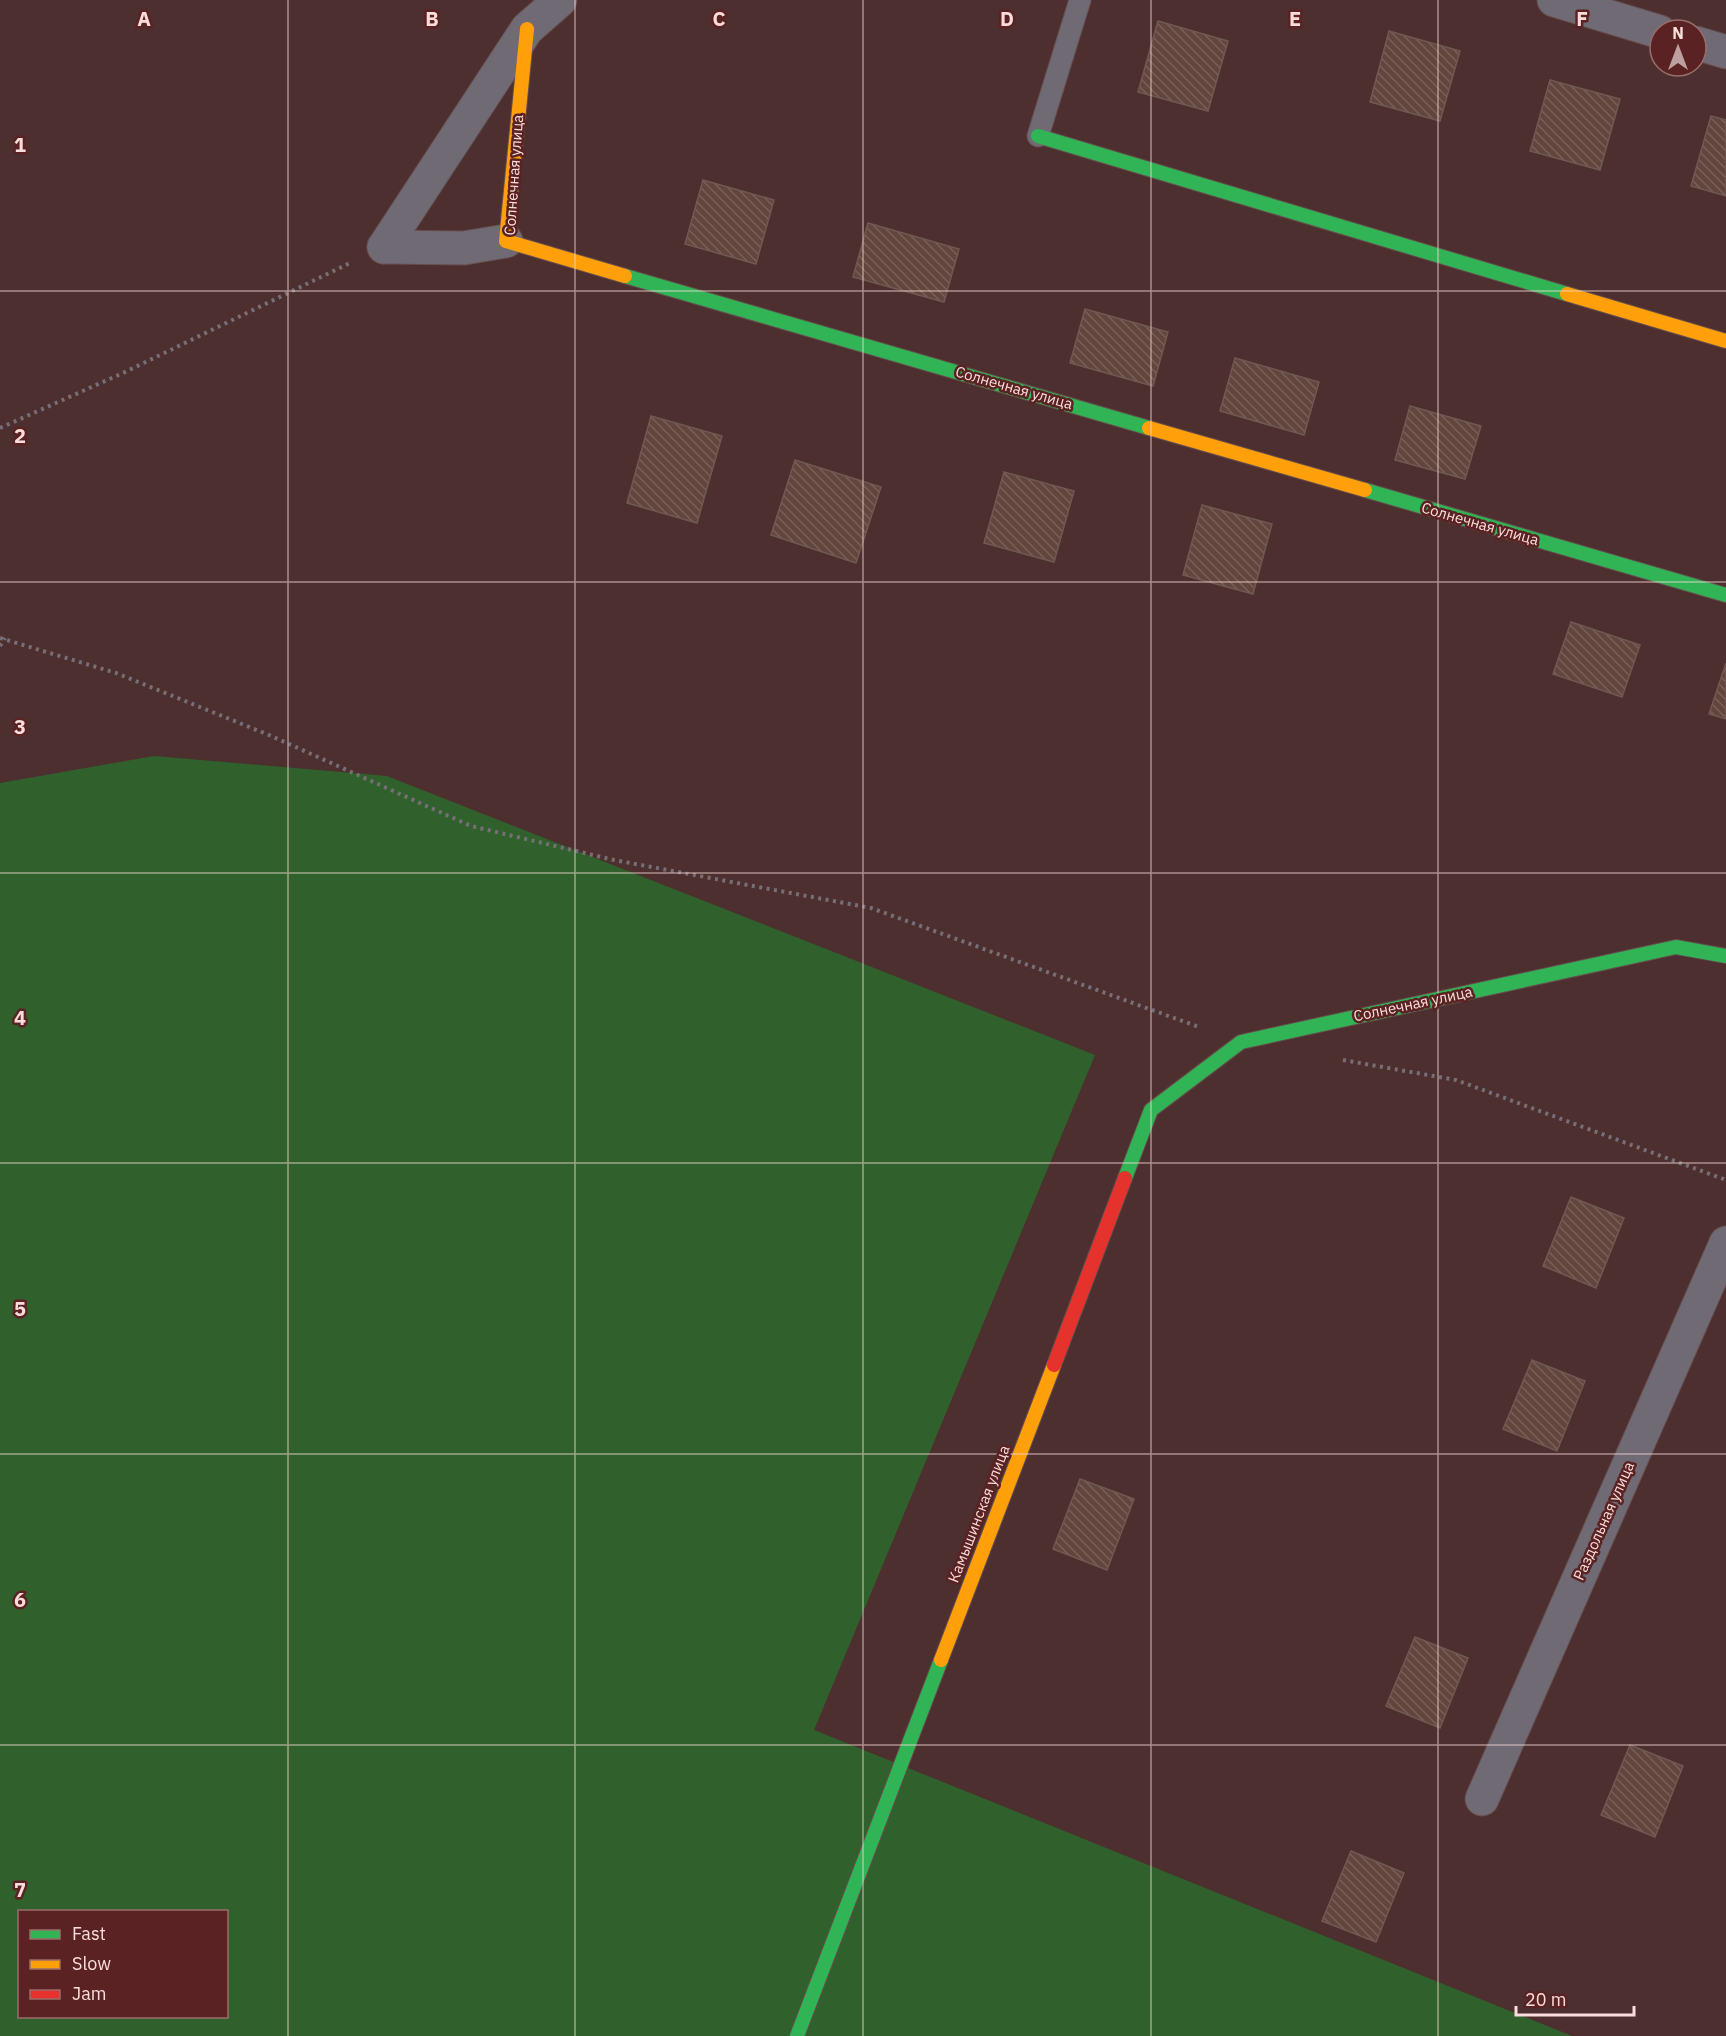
<svg xmlns="http://www.w3.org/2000/svg" width="1726" height="2036" viewBox="0 0 1726 2036" font-family="'IBM Plex Sans',sans-serif">
	<style>
		.green { fill: #30612c; fill-rule: evenodd }
		.building { fill: url(#building-back-hatch); stroke: #705853; stroke-width: 1.5 }
		.lines { fill: none; stroke-linecap: round; stroke-linejoin: round }
		.lane-casing { stroke: #664d4d; stroke-width: 23 }
		.street-casing { stroke: #664d4d; stroke-width: 35 }
		.fast-casing { stroke: #664d4d; stroke-width: 16 }
		.slow-casing { stroke: #664d4d; stroke-width: 16 }
		.jam-casing { stroke: #664d4d; stroke-width: 16 }
		.path { stroke: #776e76; stroke-width: 4; stroke-dasharray: 3 4.5; stroke-linecap: butt }
		.lane { stroke: #706a75; stroke-width: 21 }
		.street { stroke: #706a75; stroke-width: 33 }
		.fast { stroke: #30b455; stroke-width: 14 }
		.slow { stroke: #ff9f0a; stroke-width: 14 }
		.jam { stroke: #e5322d; stroke-width: 14 }
		.grid { fill: none; stroke: #fadddb; stroke-width: 1.5; stroke-opacity: 0.55 }
		.labels { text-anchor: middle; stroke-width: 5; stroke-linejoin: round; paint-order: stroke }
		.street-label { font-size: 15px; fill: #fadddb; stroke: #5a2222 }
		.grid-label { font-size: 20px; text-anchor: middle; font-weight: bold; fill: #fadddb; stroke: #5a2222; stroke-width: 5; stroke-linejoin: round; paint-order: stroke }
	</style>
	<defs>
		<pattern id="building-back-hatch" width="6" height="6" patternUnits="userSpaceOnUse" patternTransform="scale(1.5)"><rect width="6" height="6" fill="#62453d"/><path d="M-1 5l2 2M0 0l6 6M5-1l2 2" fill="none" stroke="#795f58"/></pattern>
	</defs>
	<rect width="100%" height="100%" fill="#4d2f2f"/>
	<!-- green -->
	<path class="green" d="M154,756L387,776L1095,1055L814,1730L1572,2036H0V783ZM20,1912H226V2016H20Z"/>
	<!-- building -->
	<g class="building">
		<polygon points="1158,21 1228,41 1208,111 1138,92"/>
		<polygon points="1389,31 1460,51 1440,121 1370,102"/>
		<polygon points="1550,80 1620,99 1600,170 1530,151"/>
		<polygon points="1711,116 1726,120 1726,196 1691,186"/>
		<polygon points="703,180 774,200 756,264 685,244"/>
		<polygon points="868,223 959,249 944,302 853,277"/>
		<polygon points="1085,309 1168,332 1153,386 1070,363"/>
		<polygon points="1235,358 1319,382 1304,435 1220,411"/>
		<polygon points="1410,406 1481,426 1465,479 1395,460"/>
		<polygon points="651,416 722,436 697,523 627,503"/>
		<polygon points="795,460 881,487 856,563 771,535"/>
		<polygon points="1004,472 1074,491 1054,562 984,543"/>
		<polygon points="1202,505 1272,524 1253,594 1183,575"/>
		<polygon points="1571,622 1640,645 1622,697 1553,674"/>
		<polygon points="1726,663 1726,719 1709,714"/>
		<polygon points="1571,1197 1624,1218 1596,1288 1543,1266"/>
		<polygon points="1532,1360 1585,1381 1557,1451 1503,1429"/>
		<polygon points="1080,1479 1134,1499 1107,1570 1053,1549"/>
		<polygon points="1415,1637 1468,1658 1440,1728 1386,1706"/>
		<polygon points="1630,1745 1683,1766 1655,1837 1601,1815"/>
		<polygon points="1351,1851 1404,1873 1376,1942 1322,1921"/>
	</g>
	<g class="lines">
		<!-- lane casing -->
		<g class="lane-casing">
			<polyline id="lane" points="1038,136 1080,0"/>
		</g>
		<!-- street casing -->
		<g class="street-casing">
			<g id="street">
				<polyline points="1554,0 1660,32"/>
				<polyline points="1696,43 1726,52"/>
				<polyline points="384,247 527,29 560,0"/>
				<polyline points="384,247 464,248 506,241"/>
				<polyline points="1482,1799 1726,1243"/>
			</g>
		</g>
		<!-- fast casing -->
		<g class="fast-casing">
			<g id="fast">
				<polyline points="1038,136 1567,294"/>
				<polyline points="625,276 1149,428"/>
				<polyline points="1365,490 1726,595"/>
				<polyline points="1125,1178 1151,1110 1241,1042 1676,947 1726,956"/>
				<polyline points="797,2036 941,1660"/>
			</g>
		</g>
		<!-- slow casing -->
		<g class="slow-casing">
			<g id="slow">
				<polyline points="527,29 506,241 625,276"/>
				<polyline points="1567,294 1726,341"/>
				<polyline points="1149,428 1365,490"/>
				<polyline points="941,1660 1054,1365"/>
			</g>
		</g>
		<!-- jam casing -->
		<g class="jam-casing">
			<polyline id="jam" points="1054,1365 1125,1178"/>
		</g>
		<!-- path -->
		<g class="path">
			<polyline points="0,428 123,373 352,262"/>
			<polyline points="0,638 116,673 269,735 471,826 614,860 871,908 1199,1027"/>
			<polyline points="0,646 5,638"/>
			<polyline points="1343,1060 1456,1080 1726,1180"/>
		</g>
		<!-- lane -->
		<use href="#lane" class="lane"/>
		<!-- street -->
		<use href="#street" class="street"/>
		<!-- fast -->
		<use href="#fast" class="fast"/>
		<!-- slow -->
		<use href="#slow" class="slow"/>
		<!-- jam -->
		<use href="#jam" class="jam"/>
	</g>
	<!-- grid -->
	<path class="grid" d="M288,0V2036M575,0V2036M863,0V2036M1151,0V2036M1438,0V2036M0,291H1726M0,582H1726M0,873H1726M0,1163H1726M0,1454H1726M0,1745H1726"/>
	<g class="labels">
		<!-- street labels -->
		<g class="street-label">
			<text transform="translate(514 175) rotate(-86)" y="5">Солнечная улица</text>
			<text transform="translate(1014 388) rotate(16)" y="5">Солнечная улица</text>
			<text transform="translate(1480 524) rotate(16)" y="5">Солнечная улица</text>
			<text transform="translate(1413 1004) rotate(-12)" y="5">Солнечная улица</text>
			<text transform="translate(979 1514) rotate(-69)" y="5">Камышинская улица</text>
			<text transform="translate(1604 1521) rotate(-66)" y="5">Раздольная улица</text>
		</g>
	</g>
	<g class="grid-label">
		<text x="144" y="26">A</text>
		<text x="432" y="26">B</text>
		<text x="719" y="26">C</text>
		<text x="1007" y="26">D</text>
		<text x="1295" y="26">E</text>
		<text x="1582" y="26">F</text>
		<text x="20" y="152">1</text>
		<text x="20" y="443">2</text>
		<text x="20" y="734">3</text>
		<text x="20" y="1025">4</text>
		<text x="20" y="1316">5</text>
		<text x="20" y="1607">6</text>
		<text x="20" y="1897">7</text>
	</g>
	<!-- legend -->
	<rect x="18" y="1910" width="210" height="108" fill="#5a2222" stroke="#9a6d6c" stroke-width="1.5"/>
	<rect x="30" y="1930" width="30" height="9" fill="#30b455" stroke="#9a6d6c" stroke-width="1.5"/>
	<text x="72" y="1940" font-size="18" fill="#fadddb">Fast</text>
	<rect x="30" y="1960" width="30" height="9" fill="#ff9f0a" stroke="#9a6d6c" stroke-width="1.5"/>
	<text x="72" y="1970" font-size="18" fill="#fadddb">Slow</text>
	<rect x="30" y="1990" width="30" height="9" fill="#e5322d" stroke="#9a6d6c" stroke-width="1.5"/>
	<text x="72" y="2000" font-size="18" fill="#fadddb">Jam</text>
	<!-- north arrow -->
	<g transform="translate(1678 48)"><circle r="28" fill="#5a2222" stroke="#9a6d6c" stroke-width="1.5"/>
	<path d="M0-4.5L10 22L0 15L-10 22Z" fill="#bda09f"/>
	<text y="-9" font-size="16" font-weight="bold" text-anchor="middle" fill="#fadddb">N</text>
	</g>
	<!-- scale -->
	<path d="M1516 2006v9h118v-9" fill="none" stroke="#fadddb" stroke-width="3"/>
	<text x="1525" y="2006" font-size="18" fill="#fadddb" stroke="#5a2222" stroke-width="4.5" paint-order="stroke">20 m</text>
</svg>
